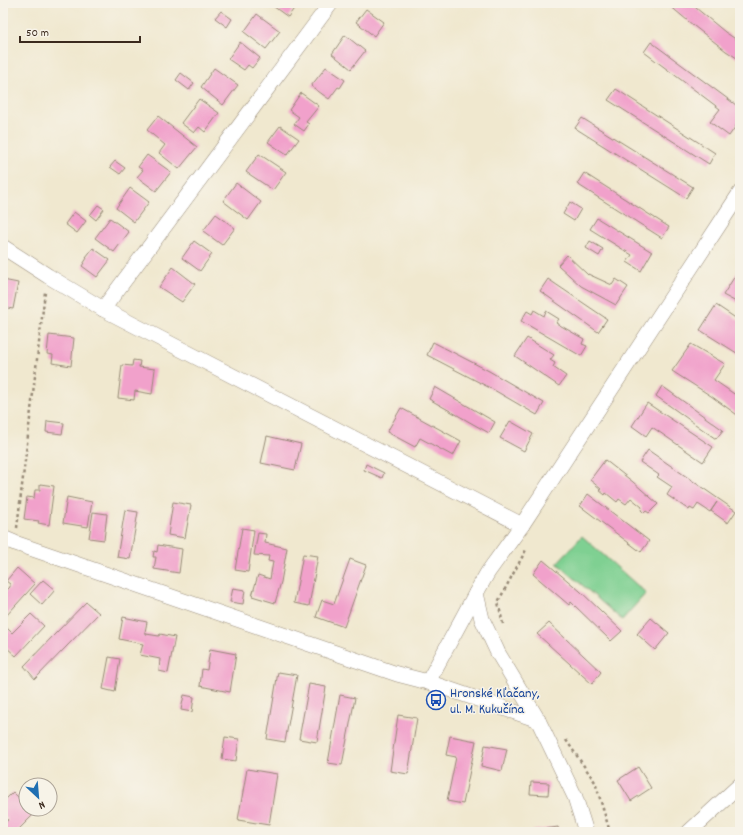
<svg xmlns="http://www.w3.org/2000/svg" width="743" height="835" viewBox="0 0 743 835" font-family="Dekko,sans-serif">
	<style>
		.green { fill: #7fd092; stroke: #5d7d58 }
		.building { fill: #f1a1cb }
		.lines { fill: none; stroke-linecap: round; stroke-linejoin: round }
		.minor-casing { stroke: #968976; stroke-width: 16 }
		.path { stroke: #968976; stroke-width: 2.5; stroke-dasharray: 3 3; stroke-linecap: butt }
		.minor { stroke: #fff; stroke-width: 15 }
		.labels { text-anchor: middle; stroke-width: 3; stroke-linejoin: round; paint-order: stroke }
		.transit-label { font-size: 14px; fill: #164399; stroke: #f7f3e8; text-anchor: start }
	</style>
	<rect width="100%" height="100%" fill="#f7f3e8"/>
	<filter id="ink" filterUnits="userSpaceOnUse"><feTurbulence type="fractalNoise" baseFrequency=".025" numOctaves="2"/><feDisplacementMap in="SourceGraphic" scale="8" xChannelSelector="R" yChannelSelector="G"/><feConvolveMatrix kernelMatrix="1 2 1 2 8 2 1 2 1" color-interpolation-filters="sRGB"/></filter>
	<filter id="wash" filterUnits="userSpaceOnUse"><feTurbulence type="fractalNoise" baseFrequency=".012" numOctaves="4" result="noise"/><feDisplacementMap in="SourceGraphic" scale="16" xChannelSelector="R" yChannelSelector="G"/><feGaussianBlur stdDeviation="0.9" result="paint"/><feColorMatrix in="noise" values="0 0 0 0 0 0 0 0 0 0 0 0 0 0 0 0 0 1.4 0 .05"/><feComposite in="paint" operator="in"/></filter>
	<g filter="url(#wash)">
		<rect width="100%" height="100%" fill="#f0e8cf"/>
		<!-- green -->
		<polygon class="green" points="582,536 646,593 622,620 557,563"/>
		<g id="blocks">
			<!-- building -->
			<g class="building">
				<polygon points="271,3 298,3 288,17 270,4"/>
				<polygon points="671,3 690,3 725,32 740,42 740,60 726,51 694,26 669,5"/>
				<polygon points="366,9 384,22 374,36 356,22"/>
				<polygon points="221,11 232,19 227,27 215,18"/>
				<polygon points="257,14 280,31 266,49 244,32"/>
				<polygon points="345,35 365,51 351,69 332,54"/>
				<polygon points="240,42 260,58 252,68 248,65 244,70 228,59"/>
				<polygon points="651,42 740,108 740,120 729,136 710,122 720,109 644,52"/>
				<polygon points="326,67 345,80 340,88 338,87 329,99 311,86"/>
				<polygon points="214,68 238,85 223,105 201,87"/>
				<polygon points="181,73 194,83 189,90 176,80"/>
				<polygon points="616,89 715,153 709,164 608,100"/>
				<polygon points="301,93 319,106 306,122 309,124 304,131 294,124 299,117 289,110"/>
				<polygon points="199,99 219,113 205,132 199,127 194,133 181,123"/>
				<polygon points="158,116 197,147 179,169 159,153 165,145 147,130"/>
				<polygon points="582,118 693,187 686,198 575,128"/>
				<polygon points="280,126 299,139 287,155 268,142"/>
				<polygon points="259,154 286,172 273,190 246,172"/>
				<polygon points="147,155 171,172 156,191 137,177 143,170 138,167"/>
				<polygon points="115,161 125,168 120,174 110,167"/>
				<polygon points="584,173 669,227 662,238 577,184"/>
				<polygon points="236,183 261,202 248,220 223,201"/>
				<polygon points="130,188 149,202 134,222 116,208"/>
				<polygon points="570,202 581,209 574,221 563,214"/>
				<polygon points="98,205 104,209 96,220 90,215"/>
				<polygon points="74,212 86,221 77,233 65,224"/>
				<polygon points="216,214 235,228 222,245 203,231"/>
				<polygon points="110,218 129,232 114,252 95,238"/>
				<polygon points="597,218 652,252 641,271 627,262 632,255 590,229"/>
				<polygon points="194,241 212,254 200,271 182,258"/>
				<polygon points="590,241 603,249 599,256 586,248"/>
				<polygon points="93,248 110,260 97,277 82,266 87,258 86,257"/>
				<polygon points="567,255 588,275 588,274 612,285 616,279 628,287 616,305 581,286 558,265"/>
				<polygon points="173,267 195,284 182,302 159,287"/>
				<polygon points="740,268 740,300 738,303 723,295"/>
				<polygon points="548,279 607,319 598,332 540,291"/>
				<polygon points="3,280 18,283 13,309 3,307"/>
				<polygon points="716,305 740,321 740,355 700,330"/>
				<polygon points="534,310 544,316 546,311 559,319 556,323 584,339 582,344 587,346 581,356 521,321 527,311 532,314"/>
				<polygon points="49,335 74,338 71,366 52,363 53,355 47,354"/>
				<polygon points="527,338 554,355 550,360 555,363 553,367 566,376 559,386 515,356"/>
				<polygon points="433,342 489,371 544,403 537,415 494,390 427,355"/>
				<polygon points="691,344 725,364 714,380 740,398 740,417 711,396 672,371"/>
				<polygon points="133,360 140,361 139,367 155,369 152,394 135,391 134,400 118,398 122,365 132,366"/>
				<polygon points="662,386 723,430 716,439 656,396"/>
				<polygon points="435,387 495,422 489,433 429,399"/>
				<polygon points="647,403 713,447 703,462 652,427 646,436 632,426"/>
				<polygon points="401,408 461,441 453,456 420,438 415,447 387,432"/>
				<polygon points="47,421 64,423 62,434 46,432"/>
				<polygon points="510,421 533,434 524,451 500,438"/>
				<polygon points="267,436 301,444 295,470 261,463"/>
				<polygon points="648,450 736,511 728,523 711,511 717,502 710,512 698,504 694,510 690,508 689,510 667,495 672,487 657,477 659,475 640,462"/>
				<polygon points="605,460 633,482 658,504 649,513 646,511 644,513 641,510 642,507 631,498 626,504 619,499 617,502 606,493 605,495 599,490 601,489 590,480"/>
				<polygon points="366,464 384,473 382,478 364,470"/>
				<polygon points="40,484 54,486 49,525 38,523 39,521 24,519 27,497 34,498 35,490 40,490"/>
				<polygon points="588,494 649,541 641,552 580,506"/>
				<polygon points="67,497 92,502 88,527 63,523"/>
				<polygon points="173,502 191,505 185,538 168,535"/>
				<polygon points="125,510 138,512 130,559 117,557"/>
				<polygon points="93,512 107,514 104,540 89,538"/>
				<polygon points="242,528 254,530 248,572 235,570"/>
				<polygon points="258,533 266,534 265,543 287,548 281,582 275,603 252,596 258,575 270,579 273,562 268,561 269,556 254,555"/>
				<polygon points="158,545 182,549 179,573 154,569 156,557 153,557 154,551 157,552"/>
				<polygon points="303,554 318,556 309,606 294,603"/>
				<polygon points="350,559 366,565 344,627 316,617 322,600 334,604"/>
				<polygon points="543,560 580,591 622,631 611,641 571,602 569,605 533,574"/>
				<polygon points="17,568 35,584 6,616 3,613 3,594 10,587 10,584 6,581"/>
				<polygon points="43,580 55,590 42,605 30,594"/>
				<polygon points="233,588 245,590 243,604 230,602"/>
				<polygon points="86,602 99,613 35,679 24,666"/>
				<polygon points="31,614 44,626 16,656 6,647 3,650 3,631 7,628 12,633"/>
				<polygon points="123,617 147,622 145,632 146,632 146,634 159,636 160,634 175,637 168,673 159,671 160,659 140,655 143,644 119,639"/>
				<polygon points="651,618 669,633 655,650 637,634"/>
				<polygon points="549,623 601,672 592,684 537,634"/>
				<polygon points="210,649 236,654 230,692 200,686 202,669 207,670"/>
				<polygon points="109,657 120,659 115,692 103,689"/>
				<polygon points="278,672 297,675 285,742 267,739"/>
				<polygon points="309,684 326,687 317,742 299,739"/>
				<polygon points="184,695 194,697 192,712 181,710"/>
				<polygon points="340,695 355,698 342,765 328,763"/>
				<polygon points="398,715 417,718 408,774 390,771"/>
				<polygon points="450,736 476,741 463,804 447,801 456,757 446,755"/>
				<polygon points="225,737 239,739 236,761 222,759"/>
				<polygon points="485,745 507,749 502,771 481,766"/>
				<polygon points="638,767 651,788 631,801 618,780"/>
				<polygon points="247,769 277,774 269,825 238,820"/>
				<polygon points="531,782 549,783 548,795 530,794"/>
				<polygon points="13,792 26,805 26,809 30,809 34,814 18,830 20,832 3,832 3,825 8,820 3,815 3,802"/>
				<polygon points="558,827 559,832 532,832 532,831"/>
			</g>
		</g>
	</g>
	<g filter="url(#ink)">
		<use href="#blocks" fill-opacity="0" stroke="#968976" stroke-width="1"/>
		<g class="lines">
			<!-- minor casing -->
			<g class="minor-casing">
				<g id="minor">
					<polyline points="3,247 48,276 103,309 522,525"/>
					<polyline points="103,309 331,3"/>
					<polyline points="3,538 15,543 397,674 428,682 538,720"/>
					<polyline points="428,682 476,593"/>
					<polyline points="586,832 575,797 538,720 498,653 482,619 476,593 488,572 522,525 740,193"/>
					<polyline points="689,832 740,785"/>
				</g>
			</g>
			<!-- path -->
			<g class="path">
				<polyline points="17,528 45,292"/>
				<polyline points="503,624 498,602 527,548"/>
				<polyline points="566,740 595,782 610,832"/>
			</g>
			<!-- minor -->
			<use href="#minor" class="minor"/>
		</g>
	</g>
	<!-- icons -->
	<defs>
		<g id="bus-ring" transform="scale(1)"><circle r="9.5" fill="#f7f3e8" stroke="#1a4fb4" stroke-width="1.5"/><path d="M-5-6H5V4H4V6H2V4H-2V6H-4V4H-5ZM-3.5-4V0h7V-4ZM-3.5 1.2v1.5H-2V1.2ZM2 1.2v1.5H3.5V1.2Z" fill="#1a4fb4"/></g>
	</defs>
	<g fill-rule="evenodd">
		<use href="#bus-ring" x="436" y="700"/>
	</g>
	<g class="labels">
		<!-- transit labels -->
		<g class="transit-label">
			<text x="450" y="697">Hronské Kľačany,<tspan x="450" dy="16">ul. M. Kukučína</tspan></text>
		</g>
	</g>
	<!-- margin -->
	<rect width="743" height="835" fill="none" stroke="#f7f3e8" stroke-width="16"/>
	<!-- north arrow -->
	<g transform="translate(38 797) rotate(154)"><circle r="19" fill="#f7f3e8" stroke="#aca397"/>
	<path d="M0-3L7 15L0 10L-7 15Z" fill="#1f6fb2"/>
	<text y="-6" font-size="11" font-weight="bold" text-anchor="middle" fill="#3b2a1e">N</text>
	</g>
	<!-- scale -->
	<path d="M20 36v6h120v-6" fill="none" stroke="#3b2a1e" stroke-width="2"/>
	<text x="26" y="36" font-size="12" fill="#3b2a1e" stroke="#f7f3e8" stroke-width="3" paint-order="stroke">50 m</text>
</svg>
